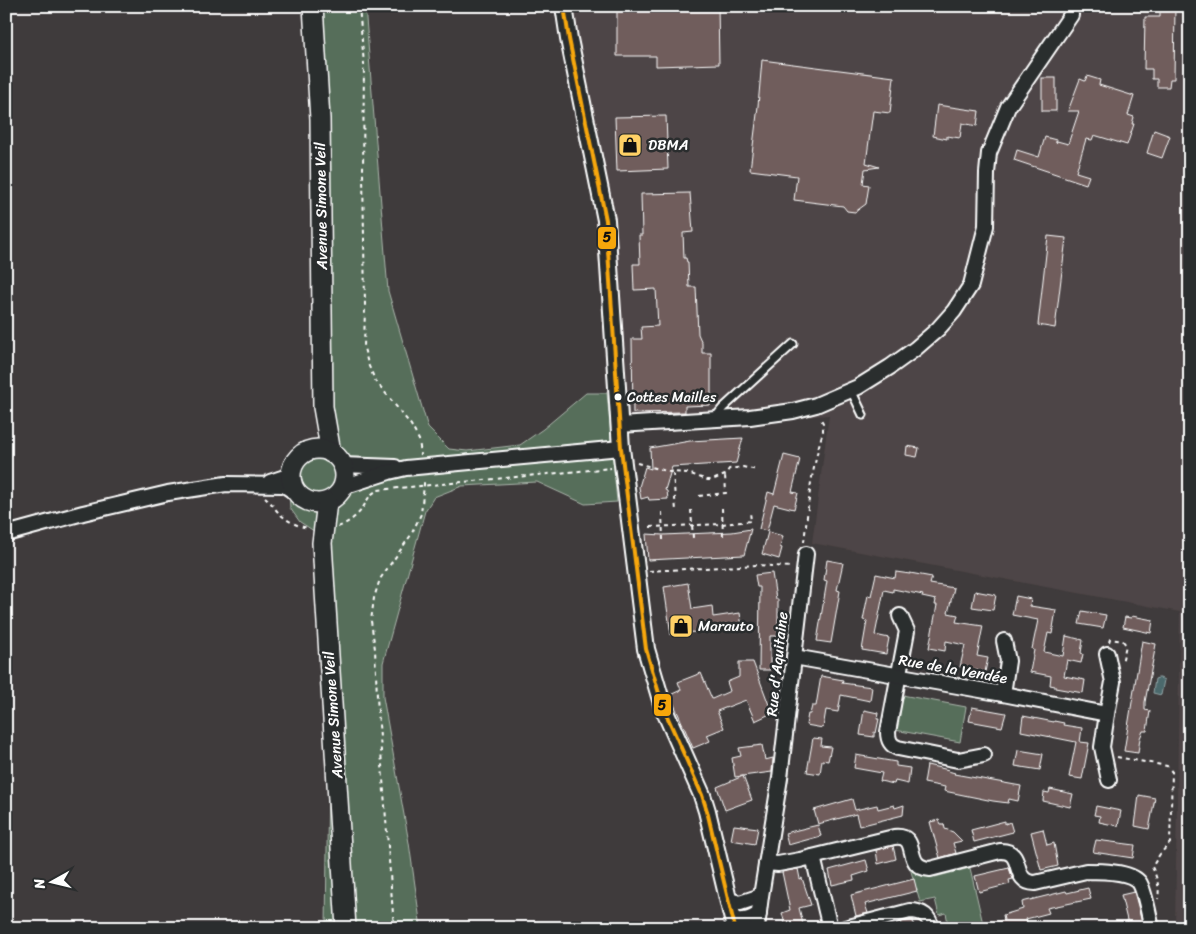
<svg xmlns="http://www.w3.org/2000/svg" width="1196" height="934" viewBox="0 0 1196 934" font-family="Sriracha,sans-serif">
	<style>
		.built { fill: #4e4546 }
		.green { fill: #576e5a; stroke: #abb6ac }
		.water { fill: #4b696c; stroke: #93a5a7 }
		.building { fill: #705d5c; stroke: #fff }
		.lines { fill: none; stroke-linecap: round; stroke-linejoin: round }
		.service-casing { stroke: #fff; stroke-width: 11 }
		.minor-casing { stroke: #fff; stroke-width: 18 }
		.tertiary-casing { stroke: #fff; stroke-width: 20 }
		.secondary-casing { stroke: #fff; stroke-width: 22 }
		.path { stroke: #fff; stroke-width: 2; stroke-dasharray: 4 4; stroke-linecap: butt }
		.service { stroke: #2a2d2e; stroke-width: 7 }
		.minor { stroke: #2a2d2e; stroke-width: 14 }
		.tertiary { stroke: #2a2d2e; stroke-width: 16 }
		.secondary { stroke: #2a2d2e; stroke-width: 19 }
		.bus-1-casing { stroke: #2a2d2e; stroke-width: 8 }
		.bus-1 { stroke: #f7a70b; stroke-width: 4 }
		.bus-dot { fill: #fff; stroke: #2a2d2e; stroke-width: 2 }
		.labels { text-anchor: middle; stroke-width: 5; stroke-linejoin: round; paint-order: stroke }
		.bus-label { font-size: 14px; fill: #fff; stroke: #2a2d2e; text-anchor: start }
		.poi-label { font-size: 15px; fill: #fff; stroke: #2a2d2e; text-anchor: start }
		.street-label { font-size: 15px; fill: #fff; stroke: #2a2d2e }
		.line-badge { stroke: #2a2d2e; stroke-width: 2 }
		.pale-badge-label { font-size: 14px; text-anchor: middle; font-weight: bold; fill: #111 }
	</style>
	<rect width="100%" height="100%" fill="#3f3b3c"/>
	<filter id="ink" filterUnits="userSpaceOnUse"><feTurbulence type="fractalNoise" baseFrequency=".02" numOctaves="2"/><feDisplacementMap in="SourceGraphic" scale="10" xChannelSelector="R" yChannelSelector="G"/><feConvolveMatrix kernelMatrix="1 2 1 2 8 2 1 2 1" color-interpolation-filters="sRGB"/></filter>
	<g filter="url(#ink)">
		<!-- built -->
		<polygon class="built" points="556,6 1190,6 1190,928 1175,928 1180,612 812,543 829,415 610,433 593,189"/>
		<!-- green -->
		<g class="green">
			<polygon points="303,6 365,6 388,291 428,428 449,449 467,451 520,445 543,429 586,393 607,393 617,502 585,504 537,482 462,486 434,497 425,511 383,663 383,697 409,843 421,928 326,928 331,538 317,533 300,522 290,508 289,491 298,458 318,437 330,401 308,64"/>
			<polygon points="902,695 966,707 960,742 895,730"/>
			<path d="M910,868C919,873 923,876 933,875L935,877L970,868L984,928H949L946,913L939,915L935,899L920,902Z"/>
		</g>
		<!-- water -->
		<polygon class="water" points="1158,678 1160,678 1164,680 1161,695 1153,693 1155,679"/>
		<!-- building -->
		<g class="building">
			<polygon points="617,6 718,6 719,64 656,66 656,56 617,56"/>
			<polygon points="1160,6 1175,6 1174,79 1170,79 1169,87 1157,87 1157,79 1152,79 1152,69 1144,69 1145,17 1160,17"/>
			<polygon points="762,60 894,77 890,113 873,111 866,163 879,167 865,169 863,184 869,185 866,204 855,212 847,211 843,206 794,200 797,176 750,170 758,106"/>
			<polygon points="1087,76 1100,80 1099,85 1134,96 1128,115 1134,117 1132,124 1134,124 1127,145 1094,135 1092,140 1086,139 1076,172 1089,176 1086,184 1014,160 1017,150 1039,157 1045,137 1056,140 1056,143 1057,141 1068,144 1079,111 1068,111 1080,79 1085,81"/>
			<rect x="1042" y="78" width="14" height="33"/>
			<polygon points="937,105 979,111 977,126 962,123 960,138 947,136 947,139 933,136"/>
			<polygon points="666,116 668,169 617,171 615,117"/>
			<polygon points="1154,130 1170,136 1162,158 1147,153"/>
			<polygon points="690,193 693,232 683,233 684,258 686,258 687,262 688,262 689,287 696,287 698,334 702,343 702,353 711,353 711,405 685,406 685,412 633,413 632,339 642,339 641,327 658,326 656,289 634,290 633,264 640,264 639,235 642,235 641,194"/>
			<polygon points="1048,236 1066,238 1055,328 1038,325"/>
			<polygon points="743,438 736,463 672,467 665,490 667,491 668,499 649,500 648,497 641,499 639,487 645,467 651,469 650,448 690,441"/>
			<polygon points="907,446 919,448 917,457 906,455"/>
			<polygon points="784,455 800,459 792,492 798,493 794,509 774,504 767,531 759,529 768,492 774,494"/>
			<polygon points="751,529 744,555 648,560 646,534 663,535 732,532"/>
			<polygon points="768,532 783,536 780,547 782,548 779,559 762,554"/>
			<polygon points="827,560 843,563 837,590 840,591 831,643 817,641 827,581 824,580"/>
			<polygon points="896,572 910,574 910,573 932,577 930,584 954,588 948,613 958,615 956,622 983,626 977,656 988,658 985,672 960,667 965,645 946,641 945,651 929,648 937,605 935,605 936,600 922,597 923,595 893,589 893,592 884,590 875,635 889,638 886,654 862,650 867,621 863,620 868,595 871,596 876,574 895,578"/>
			<polygon points="772,573 776,599 778,599 778,636 770,636 770,670 759,670 760,587 757,587 755,575"/>
			<polygon points="688,583 692,609 712,606 713,617 740,613 742,628 718,631 718,629 671,635 664,587"/>
			<polygon points="975,591 996,595 993,610 972,607"/>
			<polygon points="1016,596 1031,599 1030,606 1056,610 1052,634 1048,633 1044,652 1063,656 1066,636 1083,640 1081,653 1083,654 1081,663 1067,660 1064,676 1085,680 1083,693 1055,688 1055,686 1050,685 1051,676 1030,672 1034,650 1032,649 1038,620 1012,615"/>
			<polygon points="1082,611 1106,615 1103,628 1079,624"/>
			<polygon points="1132,616 1153,620 1151,633 1123,627 1125,617 1131,618"/>
			<polygon points="1142,641 1156,644 1145,702 1145,710 1150,711 1147,731 1143,731 1140,738 1138,753 1124,751"/>
			<polygon points="739,662 753,662 772,713 755,721 746,700 717,711 724,728 707,735 710,741 693,748 670,695 681,690 678,682 701,673 712,699 730,691 727,682 739,677"/>
			<polygon points="821,676 843,680 842,683 872,687 870,701 841,695 838,712 826,710 823,728 806,725 808,714 810,714 812,706 816,706"/>
			<polygon points="972,707 1006,713 1002,727 969,721"/>
			<polygon points="864,710 878,713 877,719 879,719 876,733 874,732 874,737 860,735"/>
			<polygon points="1023,716 1054,722 1054,721 1064,723 1063,725 1082,728 1080,742 1089,743 1082,779 1069,777 1076,742 1021,731"/>
			<polygon points="813,738 822,739 821,746 831,747 828,761 822,760 820,774 807,772"/>
			<polygon points="762,745 765,760 773,758 772,772 735,777 732,758 741,756 739,748"/>
			<polygon points="1018,750 1043,754 1040,770 1015,766"/>
			<polygon points="856,755 896,762 896,766 910,768 908,784 895,781 894,784 880,781 882,773 854,768"/>
			<polygon points="927,765 949,770 948,771 955,773 954,774 1021,786 1018,801 1009,799 1008,803 993,801 944,791 945,787 924,783"/>
			<polygon points="743,776 752,800 725,810 717,787"/>
			<polygon points="1050,789 1073,794 1070,807 1043,801 1044,792 1049,793"/>
			<polygon points="1139,795 1155,798 1149,829 1135,826"/>
			<polygon points="852,799 855,810 877,805 878,809 894,805 895,808 904,805 903,815 859,826 856,814 818,824 814,810"/>
			<polygon points="1096,806 1121,811 1118,826 1099,822 1100,816 1094,815"/>
			<polygon points="939,820 941,824 944,824 945,829 953,832 962,841 953,843 956,853 940,858 930,822"/>
			<polygon points="1005,821 1005,824 1010,822 1013,832 974,842 971,830"/>
			<polygon points="734,825 758,828 755,844 731,840"/>
			<polygon points="818,825 821,836 788,845 785,833"/>
			<polygon points="1043,829 1047,845 1054,843 1058,866 1041,870 1031,832"/>
			<polygon points="1096,840 1135,845 1133,858 1093,852"/>
			<polygon points="893,846 896,859 878,864 876,850"/>
			<polygon points="866,860 869,871 853,876 854,880 832,885 829,870"/>
			<polygon points="1009,868 1013,879 1009,880 1010,884 979,892 975,876"/>
			<polygon points="798,869 800,879 802,878 811,905 799,908 804,928 792,928 791,922 785,924 782,913 790,910 782,872"/>
			<polygon points="914,879 917,891 865,904 868,913 856,916 851,895"/>
			<polygon points="1088,888 1091,899 1047,908 1049,913 1026,919 1028,926 1023,928 987,928 987,925 1004,920 1003,915 1023,909 1022,902 1066,891 1067,893"/>
			<polygon points="1134,892 1138,906 1143,928 1129,928 1125,912 1121,895"/>
			<polygon points="913,920 914,928 902,928 901,922"/>
		</g>
		<g class="lines">
			<!-- service casing -->
			<g class="service-casing">
				<g id="service">
					<polyline points="851,390 863,415"/>
					<polyline points="714,419 723,408 793,344"/>
				</g>
			</g>
			<!-- minor casing -->
			<g class="minor-casing">
				<g id="minor">
					<polyline points="619,425 750,417 793,411 816,405 858,387 890,367 915,349 938,329 954,311 971,285 986,226 987,173 989,153 1008,107 1071,15"/>
					<polyline points="342,465 395,467"/>
					<polyline points="270,482 285,477 291,471"/>
					<polyline points="343,487 389,472 406,468 621,448"/>
					<polyline points="6,534 83,513 168,493 226,484 284,485 296,493"/>
					<path d="M900,616L907,631L888,732C888,740 890,745 898,748L958,760L984,755"/>
					<polyline points="1107,654 1113,682 1107,714 1102,747 1109,780"/>
					<polyline points="794,657 1003,694 1107,714"/>
					<polyline points="1003,694 1008,661 1004,641"/>
					<polyline points="813,857 830,928"/>
					<path d="M766,863L778,864L800,860L894,837C922,834 901,867 930,869L1000,851C1026,850 1010,883 1035,883L1086,871C1099,871 1130,871 1139,882C1145,890 1149,917 1152,928"/>
					<polyline points="729,900 740,903 761,896"/>
					<path d="M733,919C744,922 750,919 759,914"/>
					<polyline points="757,928 761,896 780,778 806,554"/>
					<path d="M845,928L910,911C923,911 929,916 932,928"/>
				</g>
			</g>
			<!-- tertiary casing -->
			<g class="tertiary-casing">
				<polyline id="tertiary" points="564,6 569,39 606,220 621,448 646,649 663,707 702,795 707,811 735,928"/>
			</g>
			<!-- secondary casing -->
			<g class="secondary-casing">
				<g id="secondary">
					<polyline points="313,6 320,119 323,407 331,453"/>
					<circle cx="318" cy="476" r="27"/>
					<polyline points="327,502 322,543 346,928"/>
				</g>
			</g>
			<!-- path -->
			<g class="path">
				<polyline points="359,6 364,64 363,172 365,306 364,348 368,364 375,380 411,425 419,440 421,455"/>
				<polyline points="637,463 670,472 688,473 707,480 712,480 725,475 729,469 743,467 757,470"/>
				<polyline points="673,473 676,511"/>
				<polyline points="699,496 726,493 725,475"/>
				<path d="M265,497C271,502 274,508 279,513C288,522 297,526 309,528"/>
				<polyline points="722,508 723,537"/>
				<polyline points="691,510 693,538"/>
				<polyline points="662,512 663,540"/>
				<path d="M338,527C348,523 356,517 362,509C368,500 368,495 378,490L611,468"/>
				<polyline points="650,527 722,524 751,521 750,512"/>
				<polyline points="804,542 811,482 818,449 823,431 823,423 820,417"/>
				<polyline points="649,571 758,565 791,567"/>
				<polyline points="1109,642 1110,639 1123,641 1126,645 1122,663"/>
				<path d="M1117,757L1167,766L1172,772L1170,843L1160,854L1152,867C1157,877 1160,888 1158,899"/>
				<polyline points="394,928 377,697 375,649 371,621 374,598 380,579 411,535 421,514 424,485 424,480"/>
			</g>
			<!-- service -->
			<use href="#service" class="service"/>
			<!-- minor -->
			<use href="#minor" class="minor"/>
			<!-- tertiary -->
			<use href="#tertiary" class="tertiary"/>
			<!-- secondary -->
			<use href="#secondary" class="secondary"/>
			<!-- bus-1 casing -->
			<g class="bus-1-casing">
				<polyline id="bus-1" points="564,6 569,39 606,220 621,448 646,649 663,707 702,795 707,811 735,928"/>
			</g>
			<!-- bus-1 -->
			<use href="#bus-1" class="bus-1"/>
		</g>
	</g>
	<!-- icons -->
	<defs>
		<g id="shop-square" transform="scale(1.25)"><rect x="-9" y="-9" width="18" height="18" rx="4" fill="#ffd166" stroke="#2a2d2e"/><path d="M-5-2.5h2.3a2.7 3.5 0 0 1 5.4 0H5L5.5 6h-11ZM-1.5-2.5h3a1.5 2.3 0 0 0-3 0Z" fill="#111"/></g>
	</defs>
	<g fill-rule="evenodd">
		<use href="#shop-square" x="630" y="145"/>
		<use href="#shop-square" x="681" y="626"/>
	</g>
	<!-- markers -->
	<circle class="bus-dot" cx="618" cy="397" r="4.5"/>
	<g class="labels">
		<!-- bus labels -->
		<g class="bus-label">
			<text x="627" y="402">Cottes Mailles</text>
		</g>
		<!-- poi labels -->
		<g class="poi-label">
			<text x="648" y="150">DBMA</text>
			<text x="698" y="631">Marauto</text>
		</g>
		<!-- street labels -->
		<g class="street-label">
			<text transform="translate(321 206) rotate(-91)" y="5">Avenue Simone Veil</text>
			<text transform="translate(777 664) rotate(-84)" y="5">Rue d'Aquitaine</text>
			<text transform="translate(953 669) rotate(10)" y="5">Rue de la Vendée</text>
			<text transform="translate(333 715) rotate(-94)" y="5">Avenue Simone Veil</text>
		</g>
	</g>
	<g class="line-badge">
		<rect x="597" y="226" width="20" height="24" rx="5" fill="#f7a70b"/>
		<rect x="653" y="693" width="19" height="24" rx="5" fill="#f7a70b"/>
	</g>
	<g class="pale-badge-label">
		<text x="607" y="242">5</text>
		<text x="662" y="710">5</text>
	</g>
	<!-- margin -->
	<rect width="1196" height="934" fill="none" stroke="#2a2d2e" stroke-width="25"/>
	<rect x="12" y="12" width="1171" height="909" fill="none" stroke="#fff" stroke-width="2" filter="url(#ink)"/>
	<!-- north arrow -->
	<g transform="translate(52 882) rotate(262)" stroke="#2a2d2e" stroke-width="4" paint-order="stroke">
	<path d="M0-4L9 19L0 12L-9 19Z" fill="#ffffff"/>
	<text y="-8" font-size="14" font-weight="bold" text-anchor="middle" fill="#ffffff">N</text>
	</g>
</svg>
